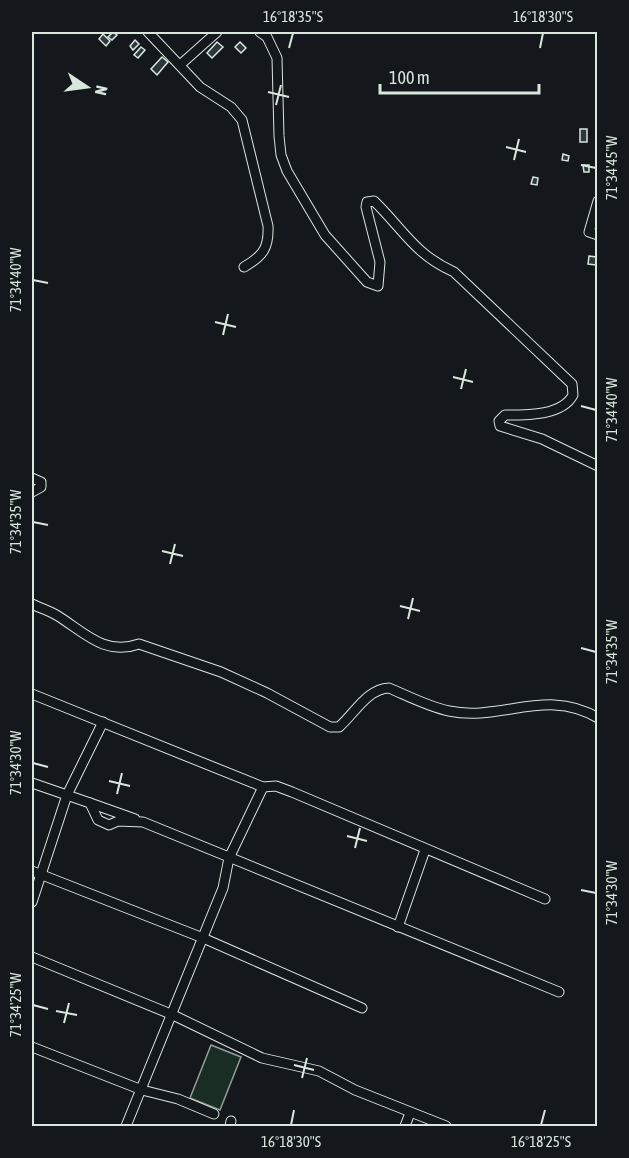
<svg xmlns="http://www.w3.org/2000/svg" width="629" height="1158" viewBox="0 0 629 1158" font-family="'Asap Condensed',sans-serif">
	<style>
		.green { fill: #1a2d24; stroke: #939e99; stroke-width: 1.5 }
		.building { fill: #2c363c; stroke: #d8e6dc; stroke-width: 1.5 }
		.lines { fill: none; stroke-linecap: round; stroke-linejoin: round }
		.street-casing { stroke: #d8e6dc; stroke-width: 11 }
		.street { stroke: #14181c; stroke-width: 9 }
		.ticks { fill: none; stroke: #d8e6dc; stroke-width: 2 }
		.neatline { fill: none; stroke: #d8e6dc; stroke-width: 2 }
		.ticks-label { font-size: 15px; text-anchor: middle; fill: #d8e6dc }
	</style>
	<rect width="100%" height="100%" fill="#14181c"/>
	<!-- green -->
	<polygon class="green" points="211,1045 241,1057 220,1110 190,1098"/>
	<!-- building -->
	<g class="building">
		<polygon points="113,32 117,35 112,40 108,37"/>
		<polygon points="103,34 110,41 106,46 99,39"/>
		<polygon points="135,40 139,44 133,50 130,46"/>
		<polygon points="217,42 223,47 212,58 207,53"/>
		<polygon points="240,42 246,48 241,53 235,47"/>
		<polygon points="141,47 145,50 138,58 134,55"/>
		<polygon points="162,57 168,62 157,75 151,69"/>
		<rect x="580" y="129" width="7" height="13"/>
		<polygon points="563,154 569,156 568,161 562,160"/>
		<polygon points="583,165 589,165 589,172 584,172"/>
		<polygon points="533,177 538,178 537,185 531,184"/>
		<polygon points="589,256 596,257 596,265 588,264"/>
	</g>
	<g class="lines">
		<!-- street casing -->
		<g class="street-casing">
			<g id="street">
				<path d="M148,32L200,87L231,107L242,120L268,226C269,248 263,256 244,267"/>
				<path d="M260,32L267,37L277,58L279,136L281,155L287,171L325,235L367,282L378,286L380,262L366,207L367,202L374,201C403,229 414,254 454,272L572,384L573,395C562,416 526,415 505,415L499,421L500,426L542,439L598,466"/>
				<polyline points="180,65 217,32"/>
				<polyline points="598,201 589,232 598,235"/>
				<polyline points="32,478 41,482 41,487 32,492"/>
				<path d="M32,604C40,608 50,611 58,616C85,633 105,656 139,644L221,672L267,693L330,727H339C355,713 367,689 389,688C408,696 429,707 449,711C501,722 547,687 598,718"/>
				<polyline points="32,694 263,787 276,786 292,792 545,899"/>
				<polyline points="32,783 90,803 98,820 109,825 118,821 143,822 559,992"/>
				<polyline points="90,803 135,819"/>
				<polyline points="32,871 203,938 362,1008"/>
				<polyline points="32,902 67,795 103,722"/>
				<polyline points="398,927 425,850"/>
				<polyline points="32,957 173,1015 262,1058 319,1071 355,1090 446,1126"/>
				<polyline points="32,1047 142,1090 178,1099 214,1114"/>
				<polyline points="126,1126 223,888 229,858 263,787"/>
				<polyline points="230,1126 231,1121"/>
				<polyline points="405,1126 410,1113"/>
			</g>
		</g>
		<!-- street -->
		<use href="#street" class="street"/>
	</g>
	<!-- ticks -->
	<path class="ticks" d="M289,48L293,33M540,48L543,33M268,92L289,97M276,105L281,85M506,147L526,152M514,160L519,139M581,165L596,168M33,280L48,283M215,322L236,327M223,335L228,314M453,377L473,382M461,389L466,369M581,406L596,410M33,522L48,525M162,551L183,556M170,564L175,544M400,606L420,611M408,619L413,598M581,648L596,652M33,763L48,767M109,781L130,786M117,794L122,773M347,836L367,841M355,848L360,828M581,890L596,893M33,1005L48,1009M56,1011L77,1015M64,1023L69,1003M294,1065L314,1070M302,1078L307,1058M291,1125L294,1110M541,1125L545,1110"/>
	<!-- border -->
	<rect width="629" height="1158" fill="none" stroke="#14181c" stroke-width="66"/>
	<!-- north arrow -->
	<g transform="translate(87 87) rotate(103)" stroke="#14181c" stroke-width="4.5" paint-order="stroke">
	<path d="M0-4.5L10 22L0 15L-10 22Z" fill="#d8e6dc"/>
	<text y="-9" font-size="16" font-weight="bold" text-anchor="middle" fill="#d8e6dc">N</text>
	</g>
	<!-- scale -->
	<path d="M380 84v9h159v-9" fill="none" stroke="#d8e6dc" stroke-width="3"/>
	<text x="389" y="84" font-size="18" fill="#d8e6dc" stroke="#14181c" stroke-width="4.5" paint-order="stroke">100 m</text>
	<rect x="33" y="33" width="563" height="1092" class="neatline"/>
	<g class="ticks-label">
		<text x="293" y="22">16°18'35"S</text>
		<text x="543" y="22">16°18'30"S</text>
		<text transform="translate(612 168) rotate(-90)" y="5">71°34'45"W</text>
		<text transform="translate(16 280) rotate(-90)" y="5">71°34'40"W</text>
		<text transform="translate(612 410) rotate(-90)" y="5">71°34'40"W</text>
		<text transform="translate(16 522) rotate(-90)" y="5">71°34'35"W</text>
		<text transform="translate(612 652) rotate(-90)" y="5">71°34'35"W</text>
		<text transform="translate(16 763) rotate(-90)" y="5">71°34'30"W</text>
		<text transform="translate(612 893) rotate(-90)" y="5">71°34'30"W</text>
		<text transform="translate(16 1005) rotate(-90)" y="5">71°34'25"W</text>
		<text x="291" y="1147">16°18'30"S</text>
		<text x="541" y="1147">16°18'25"S</text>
	</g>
</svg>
